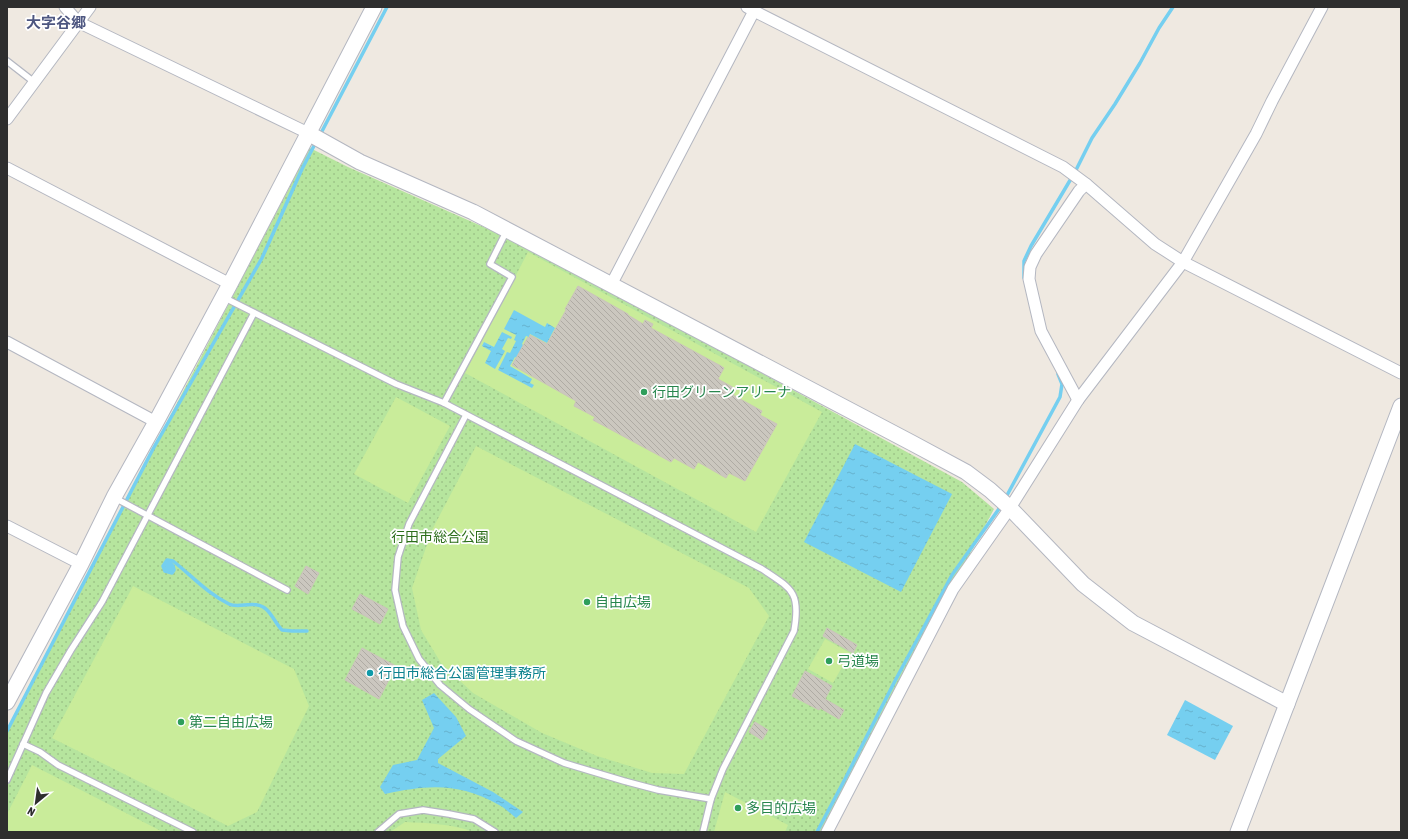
<svg xmlns="http://www.w3.org/2000/svg" width="1408" height="839" viewBox="0 0 1408 839" font-family="'Asap Condensed','Noto Sans JP',sans-serif">
	<style>
		.park { fill: url(#park-dots) }
		.pitch { fill: #c9ec9a }
		.water { fill: url(#water-ripples) }
		.lines { fill: none; stroke-linecap: round; stroke-linejoin: round }
		.stream { stroke: #75cff0; stroke-width: 3.5 }
		.building { fill: url(#building-back-hatch); stroke: #cbc5ba }
		.lane-casing { stroke: #b4b7c1; stroke-width: 8 }
		.street-casing { stroke: #b4b7c1; stroke-width: 13 }
		.secondary-casing { stroke: #b4b7c1; stroke-width: 17 }
		.lane { stroke: #fff; stroke-width: 5.5 }
		.street { stroke: #fff; stroke-width: 11 }
		.secondary { stroke: #fff; stroke-width: 15 }
		.leisure-dot { fill: #2e9e5b; stroke: #fff; stroke-width: 1.5 }
		.culture-dot { fill: #0f9aa8; stroke: #fff; stroke-width: 1.5 }
		.labels { text-anchor: middle; stroke-width: 3.5; stroke-linejoin: round; paint-order: stroke }
		.leisure-label { font-size: 14px; fill: #27864d; stroke: #fff; text-anchor: start }
		.park-label { font-size: 14px; fill: #2c6e1b; stroke: #fff }
		.culture-label { font-size: 14px; fill: #0d838f; stroke: #fff; text-anchor: start }
		.neighbourhood-label { font-size: 15px; font-weight: bold; fill: #4d5680; stroke: #fff }
	</style>
	<defs>
		<pattern id="park-dots" width="8" height="8" patternUnits="userSpaceOnUse"><rect width="8" height="8" fill="#b6e59e"/><path d="M2 2h.1M6 6h.1" fill="none" stroke="#9dc588" stroke-width="1.8" stroke-linecap="round"/></pattern>
		<pattern id="water-ripples" width="26" height="14" patternUnits="userSpaceOnUse"><rect width="26" height="14" fill="#75cff0"/><path d="M2 4q2-2 4 0t4 0M15 11q2-2 4 0t4 0" fill="none" stroke="#66b2ce"/></pattern>
		<pattern id="building-back-hatch" width="6" height="6" patternUnits="userSpaceOnUse"><rect width="6" height="6" fill="#cbc7bf"/><path d="M-1 5l2 2M0 0l6 6M5-1l2 2" fill="none" stroke="#afaba4"/></pattern>
	</defs>
	<rect width="100%" height="100%" fill="#efe9e1"/>
	<!-- park -->
	<polygon class="park" points="310,148 348,167 504,236 609,290 962,482 994,509 821,832 7,832 7,729"/>
	<!-- pitch -->
	<g class="pitch">
		<polygon points="528,252 822,412 756,532 465,373"/>
		<polygon points="396,397 450,426 408,503 354,474"/>
		<polygon points="476,446 749,588 769,616 684,774 652,773 597,756 542,733 473,693 441,663 421,630 412,588 432,530"/>
		<polygon points="133,586 294,669 309,706 257,812 228,826 52,738"/>
		<polygon points="825,639 850,653 833,683 808,669"/>
		<polygon points="32,765 163,832 12,832 7,829 7,814"/>
		<polygon points="725,792 788,825 785,832 714,832"/>
		<path d="M405,822C426,823 454,824 473,832H390Z"/>
	</g>
	<!-- water -->
	<g class="water">
		<polygon points="514,310 545,327 547,323 555,328 547,343 530,334 529,337 526,336 522,344 523,345 517,358 515,357 510,366 532,379 530,383 534,385 532,388 498,370 507,352 510,353 516,341 514,340 516,335 504,329"/>
		<polygon points="502,332 512,337 511,339 508,338 502,349 505,351 495,369 485,363 491,351 482,346 484,342 494,347"/>
		<polygon points="855,444 952,494 901,592 804,542"/>
		<path d="M434,693L456,717L466,736L438,759V763L493,792L523,812L516,818C511,814 505,808 499,805C459,782 427,785 385,794L380,787L393,765L417,760L434,728L422,700Z"/>
		<polygon points="1185,700 1233,726 1215,760 1167,735"/>
	</g>
	<g class="lines">
		<!-- stream -->
		<g class="stream">
			<polyline points="320,135 387,7"/>
			<polyline points="1024,278 1024,261 1031,246 1075,172 1092,138 1115,104 1140,63 1159,28 1173,7"/>
			<polyline points="1005,499 1060,397 1062,384 1058,374"/>
			<path d="M169,567L170,566L171,569L170,570L167,569V564L170,563L173,566L174,570L172,573L165,571L163,566L167,560L173,561C192,576 207,593 229,604C239,609 256,599 267,610C273,616 276,624 282,630L292,631H307"/>
			<polyline points="7,731 153,449 262,258 302,169 316,142"/>
			<polyline points="817,832 844,781 896,679 952,575 1001,506"/>
		</g>
	</g>
	<!-- building -->
	<g class="building">
		<polygon points="578,286 628,314 628,315 643,324 645,320 653,324 651,328 721,366 724,368 718,379 736,389 733,395 762,411 760,415 777,424 745,481 729,473 726,478 698,462 694,469 674,458 671,462 593,420 595,417 574,406 576,401 512,365 528,337 529,338 530,335 547,344 566,310 565,309"/>
		<polygon points="306,566 319,573 308,594 295,586"/>
		<polygon points="360,594 388,609 380,624 352,609"/>
		<polygon points="827,628 857,645 853,653 823,636"/>
		<polygon points="362,648 396,666 379,699 345,680"/>
		<polygon points="805,671 832,686 825,699 844,710 839,719 820,708 819,710 792,696"/>
		<polygon points="755,722 768,730 762,740 749,732"/>
	</g>
	<g class="lines">
		<!-- lane casing -->
		<g class="lane-casing">
			<g id="lane">
				<polyline points="7,61 34,82"/>
				<path d="M223,297L396,384L444,403L762,569C792,589 801,592 794,631L723,769L711,799L703,832"/>
				<polyline points="444,403 512,277 490,264 507,230"/>
				<polyline points="466,415 409,524 398,557 395,590 403,626 419,659 440,685 469,709 516,741 564,763 624,781 658,790 711,799"/>
				<polyline points="115,498 287,590"/>
				<polyline points="23,744 40,752 58,765 193,832"/>
				<polyline points="7,780 46,693 71,650 102,602 254,313"/>
				<polyline points="378,832 399,814 423,810 449,814 474,819 495,832"/>
			</g>
		</g>
		<!-- street casing -->
		<g class="street-casing">
			<g id="street">
				<polyline points="65,7 78,22 308,133"/>
				<polyline points="754,11 1063,167 1086,184 1155,244 1183,262 1401,373"/>
				<polyline points="7,119 90,7"/>
				<polyline points="7,168 230,284"/>
				<polyline points="611,285 754,11 747,7"/>
				<polyline points="7,342 156,422"/>
				<polyline points="1078,400 1041,331 1029,279 1030,267 1036,254 1079,191 1086,184"/>
				<polyline points="7,526 81,564"/>
				<polyline points="827,832 953,589 1010,508 1078,400 1183,262 1256,134 1272,101 1322,7"/>
			</g>
		</g>
		<!-- secondary casing -->
		<g class="secondary-casing">
			<g id="secondary">
				<polyline points="308,133 360,162 473,212 912,443 966,472 990,490 1010,508 1083,584 1133,623 1287,704"/>
				<polyline points="7,702 81,564 114,497 156,422 230,284 374,7"/>
				<polyline points="1238,832 1401,406"/>
			</g>
		</g>
		<!-- lane -->
		<use href="#lane" class="lane"/>
		<!-- street -->
		<use href="#street" class="street"/>
		<!-- secondary -->
		<use href="#secondary" class="secondary"/>
	</g>
	<!-- markers -->
	<g class="leisure-dot">
		<circle cx="644" cy="392" r="4"/>
		<circle cx="587" cy="602" r="4"/>
		<circle cx="829" cy="661" r="4"/>
		<circle cx="181" cy="722" r="4"/>
		<circle cx="738" cy="808" r="4"/>
	</g>
	<circle class="culture-dot" cx="370" cy="673" r="4"/>
	<g class="labels">
		<!-- leisure labels -->
		<g class="leisure-label">
			<text x="652" y="397">行田グリーンアリーナ</text>
			<text x="595" y="607">自由広場</text>
			<text x="837" y="666">弓道場</text>
			<text x="189" y="727">第二自由広場</text>
			<text x="746" y="813">多目的広場</text>
		</g>
		<!-- park labels -->
		<g class="park-label">
			<text x="440" y="542">行田市総合公園</text>
		</g>
		<!-- culture labels -->
		<g class="culture-label">
			<text x="378" y="678">行田市総合公園管理事務所</text>
		</g>
		<!-- neighbourhood labels -->
		<g class="neighbourhood-label">
			<text x="56" y="28">大字谷郷</text>
		</g>
	</g>
	<!-- border -->
	<rect width="1408" height="839" fill="none" stroke="#2e2e2e" stroke-width="16"/>
	<!-- north arrow -->
	<g transform="translate(36 803) rotate(209)" stroke="#ffffff" stroke-width="3" paint-order="stroke">
	<path d="M0-3L7 15L0 10L-7 15Z" fill="#2e2e2e"/>
	<text y="-6" font-size="11" font-weight="bold" text-anchor="middle" fill="#2e2e2e">N</text>
	</g>
</svg>
